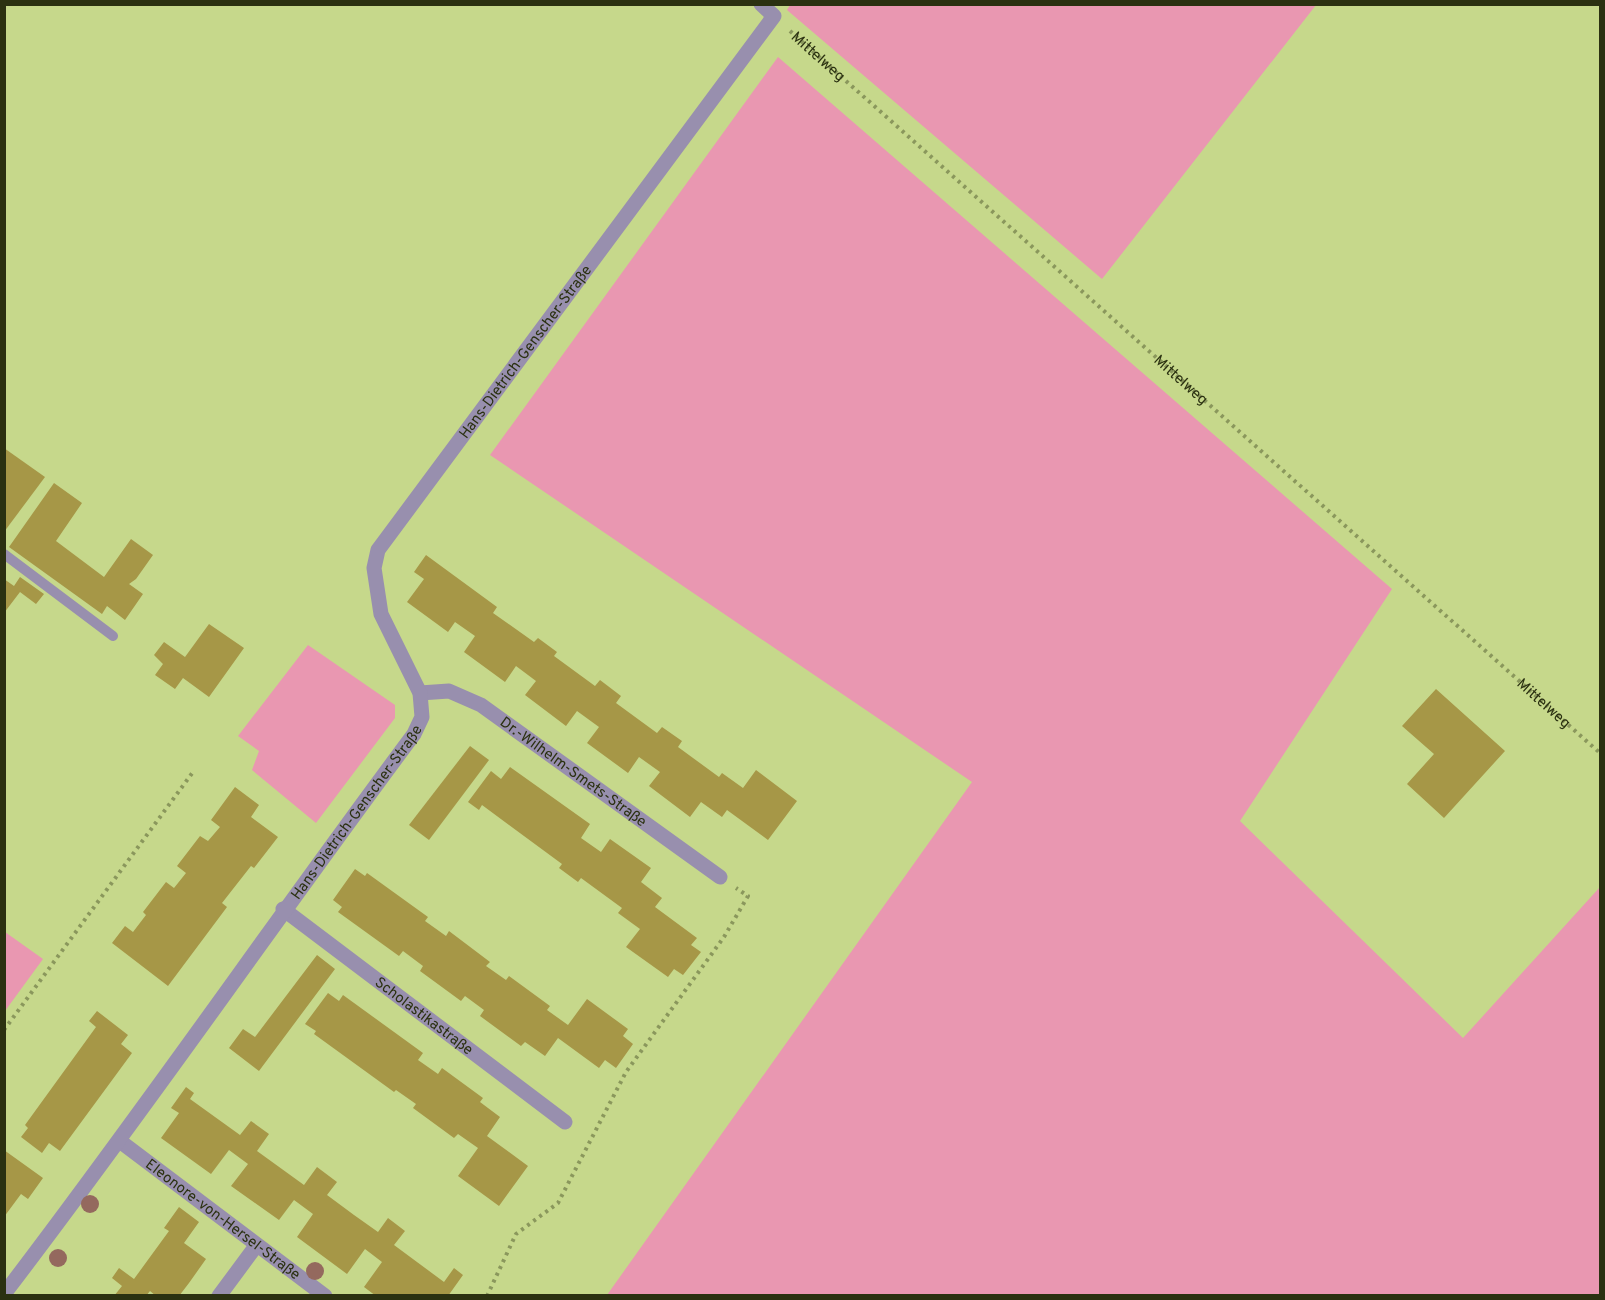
<svg xmlns="http://www.w3.org/2000/svg" width="1605" height="1300" viewBox="0 0 1605 1300" font-family="Overpass,sans-serif">
	<style>
		.green { fill: #e997b1 }
		.building { fill: #a69747 }
		.lines { fill: none; stroke-linecap: round; stroke-linejoin: round }
		.path { stroke: #8a975c; stroke-width: 4; stroke-dasharray: 3 4.5; stroke-linecap: butt }
		.lane { stroke: #988fae; stroke-width: 10 }
		.street { stroke: #988fae; stroke-width: 15 }
		.tree { fill: #94695e }
		.labels { text-anchor: middle; stroke-width: 5; stroke-linejoin: round; paint-order: stroke }
		.street-label { font-size: 15px; fill: #2b3111; stroke: #d3e597 }
	</style>
	<rect width="100%" height="100%" fill="#c6d88b"/>
	<!-- green -->
	<g class="green">
		<polygon points="790,5 790,4 1316,5 1102,279 787,10"/>
		<polygon points="778,57 1392,589 1240,821 1463,1038 1600,887 1600,1295 607,1295 972,782 490,455"/>
		<polygon points="308,645 395,705 395,718 316,823 252,770 259,751 238,736"/>
		<polygon points="5,932 43,959 5,1011"/>
	</g>
	<!-- building -->
	<g class="building">
		<polygon points="4,448 45,477 4,532"/>
		<polygon points="54,483 82,503 56,541 104,577 131,539 153,555 136,579 129,584 143,594 125,620 107,606 102,614 9,547"/>
		<polygon points="426,555 497,607 493,613 534,642 538,638 557,652 554,656 595,686 600,680 621,696 616,703 657,733 662,727 682,741 678,747 719,777 722,773 743,788 756,770 797,801 768,840 727,810 722,817 701,802 690,817 649,786 660,772 639,757 628,773 587,743 599,727 577,711 566,726 525,695 536,681 516,666 505,682 464,652 475,636 455,622 448,632 407,602 424,579 414,572"/>
		<polygon points="20,577 44,594 36,604 20,592 4,613 4,579 14,586"/>
		<polygon points="209,624 244,648 209,697 183,678 175,689 155,675 163,664 154,655 164,642 185,657"/>
		<polygon points="1436,689 1505,751 1444,818 1407,784 1434,754 1402,726"/>
		<polygon points="470,746 489,760 429,840 409,825"/>
		<polygon points="510,767 590,824 581,838 601,852 610,839 651,868 641,882 662,898 655,907 697,938 691,945 701,952 683,975 674,969 668,977 626,947 640,929 618,913 622,908 581,878 578,882 559,868 562,864 482,805 479,810 468,802 491,771 501,779"/>
		<polygon points="235,787 259,805 251,817 278,837 254,868 251,866 222,903 227,907 168,986 112,943 125,926 133,932 146,915 143,912 166,882 174,888 186,873 177,866 200,836 208,841 220,827 211,820"/>
		<polygon points="355,869 365,876 367,873 428,917 425,921 446,936 449,931 490,962 486,966 506,980 509,976 550,1006 547,1010 568,1025 587,999 628,1029 623,1036 633,1044 616,1068 605,1060 599,1068 558,1038 545,1056 525,1042 521,1046 480,1016 484,1010 465,996 461,1001 420,971 423,966 403,951 399,956 338,912 342,907 333,900"/>
		<polygon points="317,955 335,969 259,1071 229,1048 243,1029 255,1037"/>
		<polygon points="328,993 339,1001 343,995 423,1053 418,1060 438,1074 442,1068 483,1098 480,1102 500,1117 487,1136 528,1166 499,1206 458,1176 478,1148 458,1134 454,1138 413,1108 416,1104 396,1090 394,1092 314,1034 316,1031 305,1024"/>
		<polygon points="97,1011 128,1035 121,1044 132,1053 60,1151 49,1143 42,1153 21,1137 28,1128 25,1125 96,1027 89,1021"/>
		<polygon points="186,1087 194,1093 190,1099 240,1135 251,1121 269,1134 257,1151 304,1185 317,1167 337,1182 327,1195 354,1215 378,1232 388,1218 405,1231 394,1245 444,1282 454,1268 463,1275 448,1296 376,1296 364,1287 382,1262 365,1249 347,1274 297,1237 313,1214 294,1200 279,1220 231,1186 248,1164 229,1150 211,1174 161,1138 179,1113 171,1108"/>
		<polygon points="4,1150 43,1178 28,1199 21,1194 4,1217"/>
		<polygon points="179,1207 199,1222 184,1243 206,1259 189,1283 179,1296 156,1296 150,1291 146,1296 114,1296 122,1286 112,1278 119,1268 134,1279 169,1231 164,1228"/>
	</g>
	<g class="lines">
		<!-- path -->
		<g class="path">
			<path id="s1" d="M790,31L1600,753"/>
			<polyline points="4,1030 193,772"/>
			<polyline points="487,1296 516,1234 558,1203 626,1072 724,937 748,896 736,888"/>
		</g>
		<!-- lane -->
		<polyline class="lane" points="4,554 113,636"/>
		<!-- street -->
		<g class="street">
			<path id="s2" d="M420,693L449,691L481,705L720,877"/>
			<path id="s3" d="M283,909L565,1122"/>
			<path id="s4" d="M121,1142L325,1296"/>
			<path id="s5" d="M4,1294C145,1110 276,919 414,734L422,717L420,693L381,614L374,568L378,550L774,16L761,4"/>
			<polyline points="219,1296 256,1246"/>
		</g>
	</g>
	<!-- trees -->
	<g class="tree">
		<circle cx="90" cy="1204" r="9"/>
		<circle cx="58" cy="1258" r="9"/>
		<circle cx="315" cy="1271" r="9"/>
	</g>
	<g class="labels">
		<!-- street labels -->
		<g class="street-label">
			<text dy="5" stroke="none"><textPath href="#s1" startOffset="38">Mittelweg</textPath></text>
			<text dy="5" stroke="none"><textPath href="#s5" startOffset="1137">Hans-Dietrich-Genscher-Straße</textPath></text>
			<text dy="5" stroke="none"><textPath href="#s1" startOffset="524">Mittelweg</textPath></text>
			<text dy="5" stroke="none"><textPath href="#s1" startOffset="1010">Mittelweg</textPath></text>
			<text dy="5" stroke="none"><textPath href="#s2" startOffset="178">Dr.-Wilhelm-Smets-Straße</textPath></text>
			<text dy="5" stroke="none"><textPath href="#s5" startOffset="597">Hans-Dietrich-Genscher-Straße</textPath></text>
			<text dy="5" stroke="none"><textPath href="#s3" startOffset="177">Scholastikastraße</textPath></text>
			<text dy="5" stroke="none"><textPath href="#s4" startOffset="128">Eleonore-von-Hersel-Straße</textPath></text>
		</g>
	</g>
	<!-- border -->
	<rect width="1605" height="1300" fill="none" stroke="#2b3111" stroke-width="12"/>
</svg>
